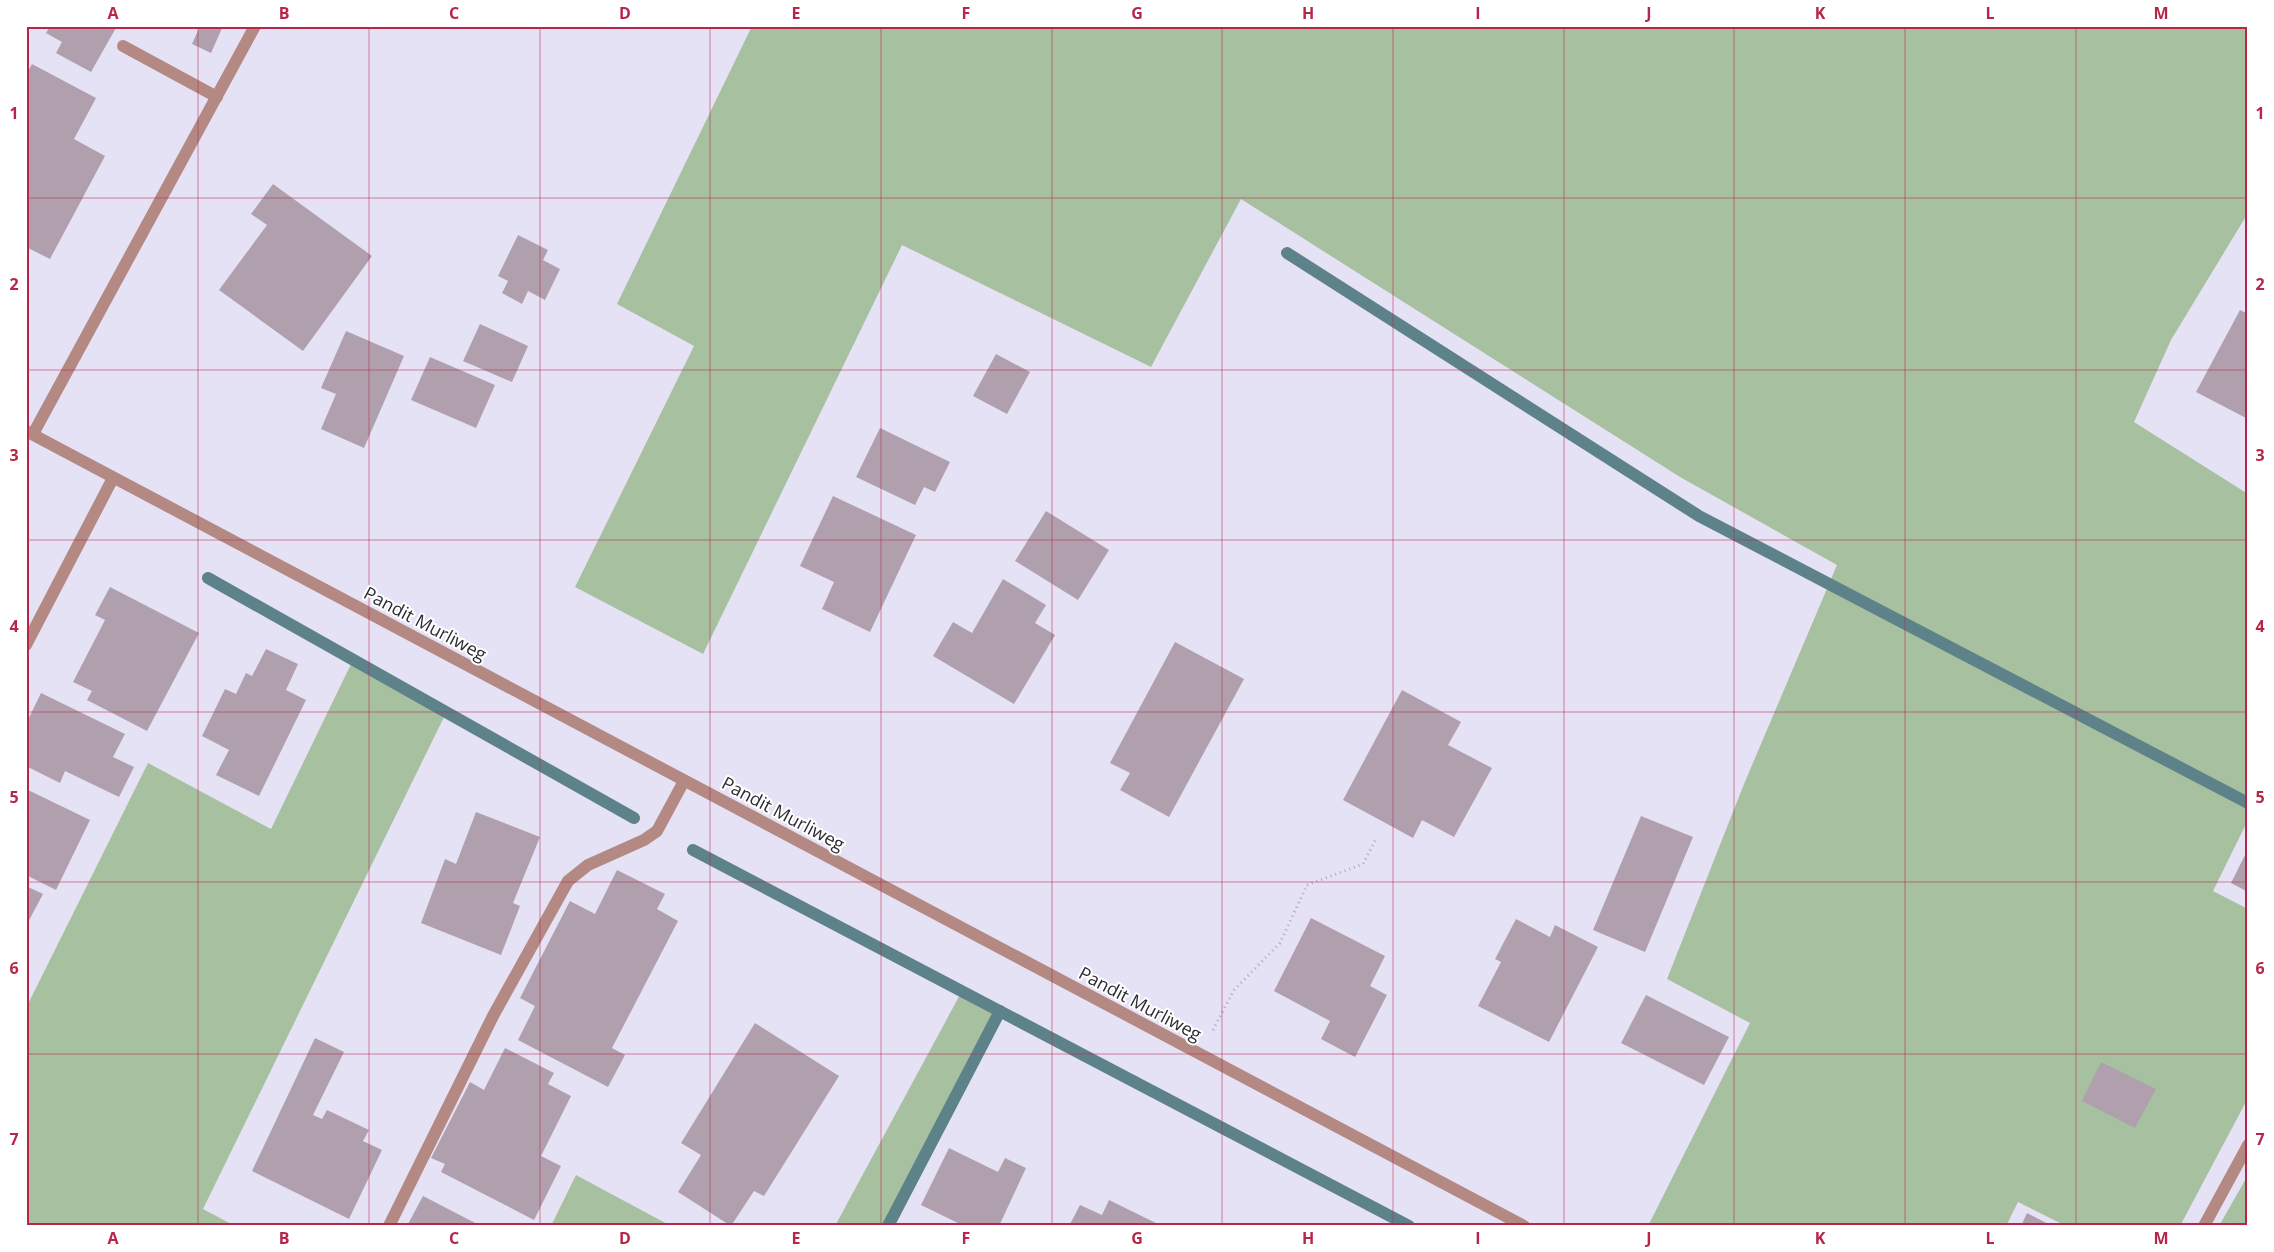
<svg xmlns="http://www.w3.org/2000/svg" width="2274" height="1252" viewBox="0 0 2274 1252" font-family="'Open Sans',sans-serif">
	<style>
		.green { fill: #a7c0a0 }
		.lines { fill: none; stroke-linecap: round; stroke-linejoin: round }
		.stream { stroke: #5d8289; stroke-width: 12 }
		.building { fill: #b0a0ae }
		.path { stroke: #adaaba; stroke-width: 3; stroke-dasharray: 1 4; stroke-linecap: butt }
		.minor { stroke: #b48983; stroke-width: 12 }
		.grid { fill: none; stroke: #b72648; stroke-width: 1; stroke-opacity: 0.55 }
		.labels { text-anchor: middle; stroke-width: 4; stroke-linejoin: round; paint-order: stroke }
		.street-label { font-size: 18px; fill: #2e2c33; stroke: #fff }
		.neatline { fill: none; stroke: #b72648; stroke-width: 2 }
		.grid-label { font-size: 16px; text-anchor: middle; font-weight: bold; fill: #b72648 }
	</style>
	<rect width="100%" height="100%" fill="#e6e2f6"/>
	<!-- green -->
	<g class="green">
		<polygon points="752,26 2248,26 2248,213 2171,340 2134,422 2248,494 2248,820 2213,891 2248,909 2248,1098 2180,1226 2066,1226 2018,1202 2006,1226 1648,1226 1750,1023 1667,979 1744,784 1837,565 1680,477 1241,199 1151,367 902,245 703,654 575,587 694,346 617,304"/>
		<polygon points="353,660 446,713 203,1209 235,1226 26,1226 26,1008 148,763 271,829"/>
		<polygon points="962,991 1000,1011 888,1226 835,1226"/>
		<polygon points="576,1175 671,1226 551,1226"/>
		<polygon points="2248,1175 2248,1221 2245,1226 2219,1226"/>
	</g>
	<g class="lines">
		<!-- stream -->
		<g class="stream">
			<polyline points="1287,253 1699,516 2248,803"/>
			<polyline points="208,578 634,818"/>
			<polyline points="693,850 1409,1226"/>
			<polyline points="888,1226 1000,1011"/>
		</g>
	</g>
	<!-- building -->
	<g class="building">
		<polygon points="50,26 117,26 91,72 56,53 62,42 46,33"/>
		<polygon points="200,26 223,26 211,53 192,44"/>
		<polygon points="32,64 96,98 74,139 105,156 50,259 26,247 26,75"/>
		<polygon points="273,184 372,256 303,351 219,290 267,225 251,214"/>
		<polygon points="518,235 548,250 543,260 560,269 545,300 528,291 522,304 502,293 508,281 498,276"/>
		<polygon points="2240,310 2248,314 2248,415 2246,418 2196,392"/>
		<polygon points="480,324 528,346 512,382 463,361"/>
		<polygon points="346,331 404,356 364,448 321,429 336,394 321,388"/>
		<polygon points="996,354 1030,372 1007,414 973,396"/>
		<polygon points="430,357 495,385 476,428 411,400"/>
		<polygon points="880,428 950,462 935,492 924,487 915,505 856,477"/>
		<polygon points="833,496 916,535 870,632 822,609 834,582 800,566"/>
		<polygon points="1046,511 1109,550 1078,600 1015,561"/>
		<polygon points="1003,579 1046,605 1035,623 1055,635 1014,704 933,656 953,622 972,633"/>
		<polygon points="110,587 199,633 147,731 87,700 92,691 73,682 105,620 95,615"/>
		<polygon points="1175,642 1244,679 1169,817 1120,790 1130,773 1110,763"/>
		<polygon points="266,649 298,664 286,690 306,700 259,796 216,775 229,750 202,736 225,689 236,694 246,673 252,676"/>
		<polygon points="1402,690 1461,722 1448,745 1492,768 1454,837 1422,820 1413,838 1343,800"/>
		<polygon points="41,693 125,734 113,757 134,767 119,797 65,771 60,783 26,766 26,724"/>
		<polygon points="26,789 90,820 56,890 26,875"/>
		<polygon points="476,812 540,837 513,903 520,906 501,955 421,923 445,859 456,864"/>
		<polygon points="1641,816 1693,837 1645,952 1593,930"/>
		<polygon points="2248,849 2248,892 2231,883"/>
		<polygon points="617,870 665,894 657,909 678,921 612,1048 625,1055 608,1087 518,1040 535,1006 520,998 570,901 595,914"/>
		<polygon points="26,886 43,894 26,926"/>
		<polygon points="1311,918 1385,956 1370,986 1387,995 1355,1057 1321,1039 1330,1021 1274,991"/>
		<polygon points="1516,919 1550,937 1555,925 1598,947 1549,1042 1478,1006 1501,962 1495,959"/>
		<polygon points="1646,995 1729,1037 1704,1085 1621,1043"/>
		<polygon points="755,1023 839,1076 764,1196 754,1191 731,1226 678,1192 701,1155 681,1143"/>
		<polygon points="315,1038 344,1052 313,1115 322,1119 327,1110 369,1130 363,1141 382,1150 349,1219 252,1171"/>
		<polygon points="505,1048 554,1073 548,1084 571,1096 541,1156 561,1166 534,1220 441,1172 445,1164 431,1158 470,1082 484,1090"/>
		<polygon points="2101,1062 2156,1089 2135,1128 2082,1101"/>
		<polygon points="949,1148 998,1172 1005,1158 1026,1168 999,1226 964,1226 921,1205"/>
		<polygon points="423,1196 481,1226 407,1226"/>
		<polygon points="1109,1200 1162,1226 1069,1226 1080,1205 1102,1215"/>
		<polygon points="2027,1213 2052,1226 2021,1226"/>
	</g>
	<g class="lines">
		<!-- path -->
		<polyline class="path" points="1213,1030 1234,990 1280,943 1307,885 1363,864 1377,837"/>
		<!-- minor -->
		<g class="minor">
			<polyline points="123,46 217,97"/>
			<polyline points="26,431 1524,1226"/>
			<polyline points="33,434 255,26"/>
			<polyline points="26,645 113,478"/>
			<polyline points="389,1226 493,1016 568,881 588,865 644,840 657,831 684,781"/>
			<polyline points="2204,1226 2248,1145"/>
		</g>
	</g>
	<!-- grid -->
	<path class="grid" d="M198,26V1226M369,26V1226M540,26V1226M710,26V1226M881,26V1226M1052,26V1226M1222,26V1226M1393,26V1226M1564,26V1226M1734,26V1226M1905,26V1226M2076,26V1226M26,198H2248M26,370H2248M26,540H2248M26,712H2248M26,882H2248M26,1054H2248"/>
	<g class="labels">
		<!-- street labels -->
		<g class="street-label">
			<text transform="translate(425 624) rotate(28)" y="6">Pandit Murliweg</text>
			<text transform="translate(783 814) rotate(28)" y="6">Pandit Murliweg</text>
			<text transform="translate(1140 1004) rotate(28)" y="6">Pandit Murliweg</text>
		</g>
	</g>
	<!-- border -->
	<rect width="2274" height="1252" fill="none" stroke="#ffffff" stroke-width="55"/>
	<rect x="28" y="28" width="2218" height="1196" class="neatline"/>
	<g class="grid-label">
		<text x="113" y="19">A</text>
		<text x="284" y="19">B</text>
		<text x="454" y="19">C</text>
		<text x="625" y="19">D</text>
		<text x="796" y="19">E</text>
		<text x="966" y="19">F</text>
		<text x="1137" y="19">G</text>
		<text x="1308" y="19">H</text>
		<text x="1478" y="19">I</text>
		<text x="1649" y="19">J</text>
		<text x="1820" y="19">K</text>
		<text x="1990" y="19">L</text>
		<text x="2161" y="19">M</text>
		<text x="14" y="119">1</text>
		<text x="2260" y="119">1</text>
		<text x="14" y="290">2</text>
		<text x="2260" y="290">2</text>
		<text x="14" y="461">3</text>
		<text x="2260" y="461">3</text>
		<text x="14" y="632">4</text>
		<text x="2260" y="632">4</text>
		<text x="14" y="803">5</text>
		<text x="2260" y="803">5</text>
		<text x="14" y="974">6</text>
		<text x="2260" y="974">6</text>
		<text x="14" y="1145">7</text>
		<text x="2260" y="1145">7</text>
		<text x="113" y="1244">A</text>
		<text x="284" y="1244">B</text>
		<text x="454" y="1244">C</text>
		<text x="625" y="1244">D</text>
		<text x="796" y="1244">E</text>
		<text x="966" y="1244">F</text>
		<text x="1137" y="1244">G</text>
		<text x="1308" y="1244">H</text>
		<text x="1478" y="1244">I</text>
		<text x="1649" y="1244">J</text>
		<text x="1820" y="1244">K</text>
		<text x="1990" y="1244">L</text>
		<text x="2161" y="1244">M</text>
	</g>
</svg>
